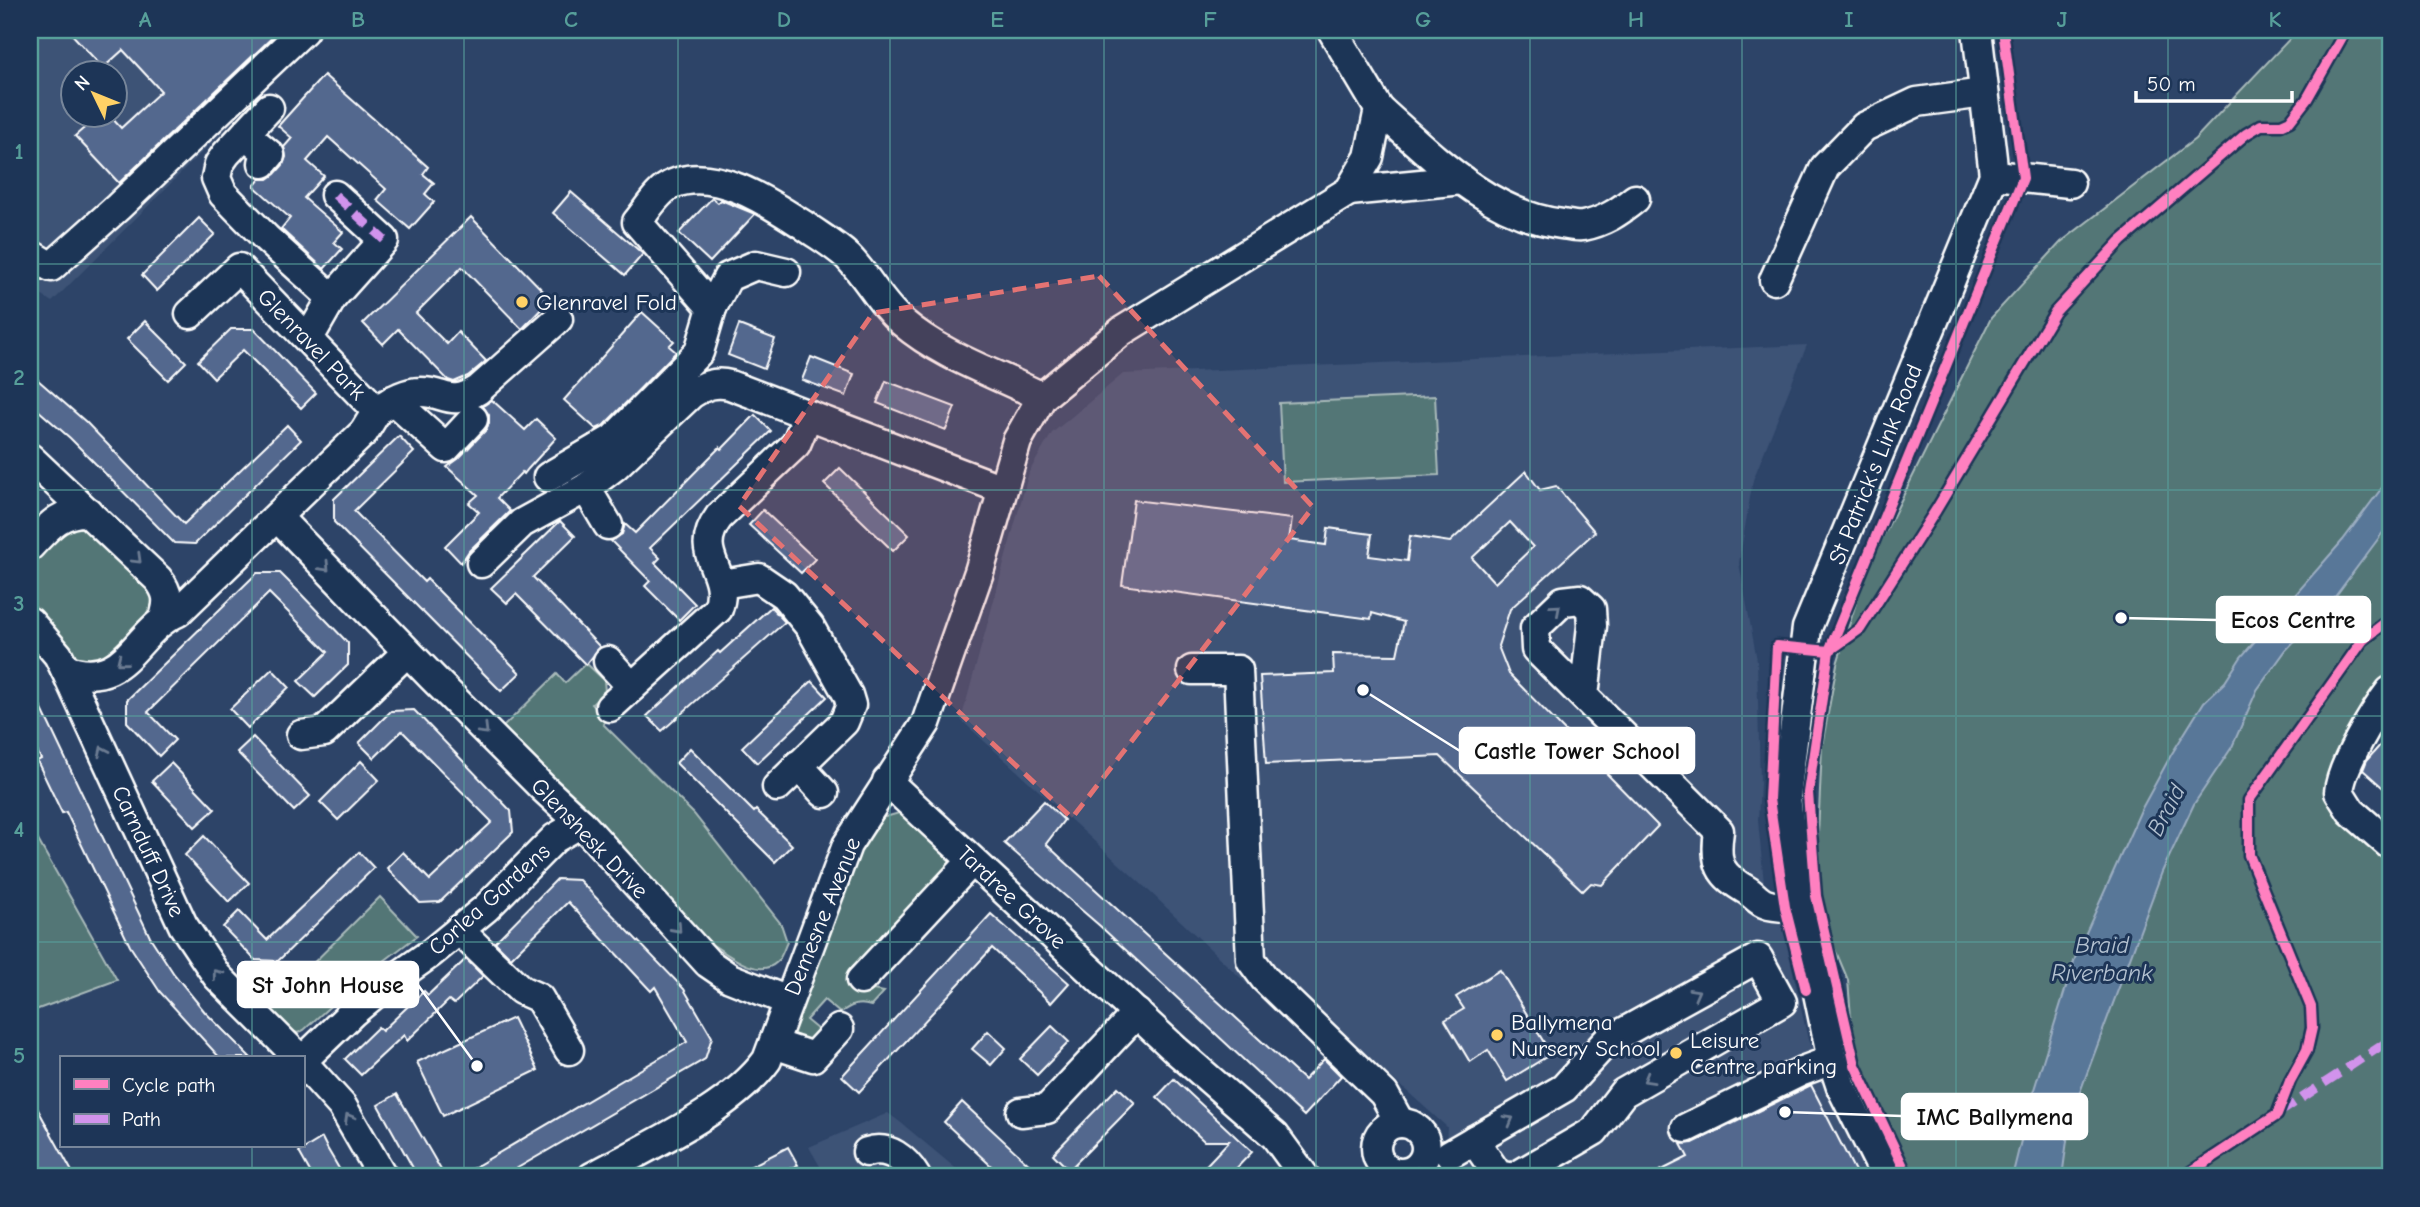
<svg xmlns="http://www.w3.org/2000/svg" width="2420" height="1207" viewBox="0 0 2420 1207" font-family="'Comic Neue',sans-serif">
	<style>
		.built { fill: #3c5276; fill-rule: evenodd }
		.green { fill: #537676; stroke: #a9baba; stroke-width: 2 }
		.water { fill: #597798; stroke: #9badc1; stroke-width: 2 }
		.building { fill: #53678e; stroke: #fff; stroke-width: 2; fill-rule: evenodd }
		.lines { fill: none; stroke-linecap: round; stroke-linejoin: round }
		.minor-casing { stroke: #fff; stroke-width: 33 }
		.minor { stroke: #1d3557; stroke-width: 28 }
		.quiet { stroke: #d193ec; stroke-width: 9; stroke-dasharray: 18 9; stroke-linecap: butt }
		.cycleway-casing { stroke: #1d3557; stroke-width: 15 }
		.cycleway { stroke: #ff80c0; stroke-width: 10 }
		.oneway { stroke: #6c7c92 }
		.marked { fill: #e47373; fill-opacity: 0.2; stroke: #e47373; stroke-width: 5; stroke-dasharray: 14 9; stroke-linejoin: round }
		.grid { fill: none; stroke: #579f9a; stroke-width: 2; stroke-opacity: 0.55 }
		.poi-dot { fill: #ffd166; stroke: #1d3557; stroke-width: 2.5 }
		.labels { text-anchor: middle; stroke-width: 6; stroke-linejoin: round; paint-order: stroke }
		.poi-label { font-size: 23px; fill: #fff; stroke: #1d3557; text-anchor: start }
		.street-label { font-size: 23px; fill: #fff; stroke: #1d3557 }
		.water-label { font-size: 24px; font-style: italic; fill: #b4c2d1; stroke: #1d3557 }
		.leader { fill: none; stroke: #fff; stroke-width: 2.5 }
		.callout-dot { fill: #fff; stroke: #1d3557; stroke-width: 2.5 }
		.callout { fill: #fff; stroke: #fff; stroke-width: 2.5 }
		.callout-label { font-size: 24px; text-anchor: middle; font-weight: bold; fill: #111 }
		.neatline { fill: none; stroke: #579f9a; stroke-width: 2.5 }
		.grid-label { font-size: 23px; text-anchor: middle; font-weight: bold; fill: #579f9a }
	</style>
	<rect width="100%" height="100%" fill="#2d4468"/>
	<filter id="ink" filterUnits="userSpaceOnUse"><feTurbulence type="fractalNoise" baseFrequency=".0143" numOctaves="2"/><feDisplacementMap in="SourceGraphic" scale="14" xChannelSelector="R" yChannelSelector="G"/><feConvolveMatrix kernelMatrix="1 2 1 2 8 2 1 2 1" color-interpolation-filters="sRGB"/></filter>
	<g filter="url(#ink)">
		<!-- built -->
		<g class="built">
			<path d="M30,30H324L52,302L30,288ZM74,74H116V116H74Z"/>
			<polygon points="1807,345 1753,480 1739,563 1757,660 1760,783 1758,820 1766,904 1781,918 1808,1040 1875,1177 1447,1177 1444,1173 1447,1127 1345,1036 1322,1051 1303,1037 1149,891 961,720 1029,472 1052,433 1123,374"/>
			<polygon points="888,1113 900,1122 966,1177 826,1177 809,1147"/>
		</g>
		<!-- green -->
		<g class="green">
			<polygon points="2298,30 2390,30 2390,678 2367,701 2325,786 2336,810 2390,860 2390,1177 1895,1177 1854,1055 1848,980 1815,902 1822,746 1837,664 1866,571 1991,318 2061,242 2195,139"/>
			<polygon points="1435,396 1439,475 1283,482 1279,403"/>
			<path d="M76,525L85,526L147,575L155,597C146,622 106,665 78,662L30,607V561L55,535Z"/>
			<path d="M586,663L604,680L605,692L592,704L607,720L603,724L694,814L781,924L787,942C784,948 782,957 777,962C758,980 727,954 710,943L503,727L557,674L565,683Z"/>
			<path d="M899,813L910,816L958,860L846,981L859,993L873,990L884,992L871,1006C858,1002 851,1005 840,1013L824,1000L806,1020L823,1034L813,1045L796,1044L790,1034L851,860L878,819Z"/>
			<polygon points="30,826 117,980 30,1012"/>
			<polygon points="380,897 417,936 359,980 304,1030 298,1033 291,1031 269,1007"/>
		</g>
		<!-- water -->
		<polygon class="water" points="2390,477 2390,523 2331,602 2286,650 2257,690 2232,747 2194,804 2162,872 2070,1119 2062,1177 2012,1177 2032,1096 2076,955 2141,810 2171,755 2204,702 2225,682 2241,657 2343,540"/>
		<!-- building -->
		<g class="building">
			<polygon points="68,30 280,30 119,183 75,136 98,116 110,116 121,128 161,91 123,50 103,68"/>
			<polygon points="324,75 428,167 423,174 434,183 425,194 434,202 410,229 377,200 386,189 328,137 307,161 324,176 304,198 343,232 334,242 342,249 324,269 281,229 290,218 254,186 260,179 268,179 275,174 283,165 286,157 284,147 292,138 278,126"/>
			<polygon points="571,192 643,254 625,275 553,213"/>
			<polygon points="712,198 718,203 721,200 755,214 710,262 679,233"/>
			<polygon points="471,217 551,299 522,329 462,267 416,313 447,344 458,332 486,361 468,376 454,382 448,380 398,329 383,344 363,323"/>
			<polygon points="199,218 215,234 157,291 142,275"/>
			<polygon points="642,312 674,341 669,346 676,352 603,426 596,429 564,400"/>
			<polygon points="145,321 186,362 168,380 127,339"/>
			<polygon points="739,325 775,339 764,369 728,355"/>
			<polygon points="231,329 254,329 316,393 301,408 243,350 214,378 198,361"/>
			<polygon points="811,357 854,374 846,396 802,380"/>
			<polygon points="30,373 86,422 184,524 287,425 301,440 195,544 174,543 70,438 30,403"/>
			<polygon points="886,381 955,407 946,430 877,403"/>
			<polygon points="492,400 525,430 536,419 556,438 528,469 524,474 522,472 497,498 510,511 469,551 461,563 445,546 479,512 469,503 478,495 447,467 458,459 486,430 489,423 489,415 483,406"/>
			<polygon points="755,415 771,431 650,548 660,558 655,563 695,604 679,620 645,586 650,581 611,541 622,534 625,524 635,533 720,447 722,449"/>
			<polygon points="399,436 414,452 354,511 424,582 427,579 520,673 501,691 334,522 334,499"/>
			<polygon points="840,468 909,535 893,551 824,484"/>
			<path d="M1526,471L1540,490L1556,486L1595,532L1510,609L1498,646L1509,674L1658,826L1602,885L1591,883L1583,891L1440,756L1266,764L1260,676L1334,673L1333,654L1397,655L1404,622L1372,613L1371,619L1122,585L1134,500L1292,519L1289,540L1326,545L1328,528L1372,534L1369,556L1407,561L1410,536L1450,542ZM1510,522L1533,547L1495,583L1472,558Z"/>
			<polygon points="763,510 815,559 801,573 749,525"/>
			<polygon points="560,521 575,536 533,577 600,647 586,665 516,594 507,603 491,588"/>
			<polygon points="257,573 280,573 300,593 348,643 348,665 315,697 298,681 328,652 269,593 148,712 175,740 159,756 127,722 127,700"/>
			<polygon points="771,607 785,622 662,731 647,716 718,651 720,653"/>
			<polygon points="272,669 289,687 248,728 230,709"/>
			<polygon points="812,681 827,697 757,763 742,747"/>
			<polygon points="30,684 150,937 174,974 205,1012 251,1058 220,1058 160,992 130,946 66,812 62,813 37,761 41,759 30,737"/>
			<polygon points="414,710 511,811 513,832 440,902 420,903 387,868 403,852 430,880 492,822 402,731 374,758 359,743 391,711"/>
			<polygon points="2390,734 2390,794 2363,770 2367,760"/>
			<polygon points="253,737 310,796 294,811 237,752"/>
			<polygon points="690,748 754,812 756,810 792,845 775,862 676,763"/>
			<polygon points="361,761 379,780 338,820 320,802"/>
			<polygon points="171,763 215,809 195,827 152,781"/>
			<polygon points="1044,801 1064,820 1046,844 1061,858 1304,1080 1324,1059 1341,1076 1304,1116 1100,926 1004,843"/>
			<polygon points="204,836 249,883 229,902 185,855"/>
			<polygon points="359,852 374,868 278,961 255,960 223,927 239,911 267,940"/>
			<polygon points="557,879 579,880 684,989 712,1037 705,1059 502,1177 458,1177 687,1042 655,987 651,991 568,902 511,958 495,942"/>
			<polygon points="991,914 1069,983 1051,1003 992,948 859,1092 842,1076"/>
			<polygon points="466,959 483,976 454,1004 449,1000 407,1041 404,1035 361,1075 345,1059 378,1027 382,1031 424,991 428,995"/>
			<polygon points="1500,970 1551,1054 1507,1081 1488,1050 1470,1062 1445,1020 1464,1009 1456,997"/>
			<polygon points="513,1018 538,1070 443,1116 417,1062"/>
			<polygon points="1052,1026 1069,1042 1037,1075 1020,1059"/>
			<polygon points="988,1031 1006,1048 991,1065 972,1049"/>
			<polygon points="1174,1079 1252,1152 1228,1177 1195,1177 1229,1141 1204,1141 1157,1097"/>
			<polygon points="1811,1085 1858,1177 1648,1177 1688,1157 1681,1144 1693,1143"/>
			<polygon points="1118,1087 1135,1103 1069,1170 1053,1154"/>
			<polygon points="397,1094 433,1156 445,1177 418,1177 378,1105"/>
			<polygon points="30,1095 75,1177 30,1177"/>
			<polygon points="962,1102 1033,1168 1025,1177 1003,1177 944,1122"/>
			<polygon points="322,1138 327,1148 344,1177 313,1177 304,1161 299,1152"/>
			<polygon points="788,1147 798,1165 772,1177 730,1177"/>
		</g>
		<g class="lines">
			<!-- minor casing -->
			<g class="minor-casing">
				<g id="minor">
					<polyline points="269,108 226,154 219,164 216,178 223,194 266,238 332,298"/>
					<path d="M1379,109C1432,156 1488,215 1562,224C1569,225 1577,227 1583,226C1604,222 1619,212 1635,199"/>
					<polyline points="245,134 270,155 263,163"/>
					<polyline points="1994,175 2070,183"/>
					<polyline points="1349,191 1462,180"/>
					<polyline points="30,254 51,267 118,207 304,30"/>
					<polyline points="1774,280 1825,167 1864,127 1917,102 1984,93"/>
					<polyline points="712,308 728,277 756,265 786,272"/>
					<polyline points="309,338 332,298 384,240 335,195"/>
					<polyline points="393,400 446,448 473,419"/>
					<path d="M375,411C389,403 404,392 420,392C445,391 449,408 478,390L558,319"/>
					<path d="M30,458L158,579C169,593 169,602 164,618"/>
					<path d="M548,477L613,439L699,352L712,308L637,222C647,210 658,190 673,184C716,166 771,204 805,226C819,236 835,245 848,257C868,277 880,304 902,322C943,357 995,373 1042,397"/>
					<polyline points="586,488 608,525"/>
					<polyline points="278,518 432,677 543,788 581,823 708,963 730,978 788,1001"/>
					<path d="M30,546C48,527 60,511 88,512"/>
					<path d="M481,563L522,523L586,488L615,466L691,394C704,386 714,381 730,385L1002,489"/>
					<polyline points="722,584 759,578 784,595 810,627 848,695 851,705 844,722 777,787"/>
					<polyline points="30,622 58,655 65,669 183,925 217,976 299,1058"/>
					<polyline points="608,661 632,687"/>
					<path d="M65,669C127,691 133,631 178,612L364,432L375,414L372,406L239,268L190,314"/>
					<polyline points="1192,670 1238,670 1251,960 1265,979 1384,1094 1400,1123"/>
					<path d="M2390,691C2374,712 2341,766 2339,792L2351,811L2390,845"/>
					<path d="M1584,696L1592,626L1591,609L1580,599L1563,601L1535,628L1536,649L1719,831C1714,865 1720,875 1748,891C1754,895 1759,902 1766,904C1776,908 1790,907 1800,907"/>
					<path d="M610,707L718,609C732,569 690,556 719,517L796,444L808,415"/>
					<polyline points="301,735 324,732 407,652"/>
					<polyline points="798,765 824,793"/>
					<polyline points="887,781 1177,1051 1275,1136 1305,1177"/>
					<polyline points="459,930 521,990 539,998 569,1050"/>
					<polyline points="861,980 972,861"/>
					<polyline points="774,1044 813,1057 839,1029"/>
					<polyline points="303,1060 353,1012 383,987 431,953 486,908 555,838 581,823"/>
					<polyline points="303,1063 342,1106 383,1177"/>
					<polyline points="1021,1112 1047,1109 1137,1013"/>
					<circle cx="1401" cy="1148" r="25"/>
					<polyline points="1686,1128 1802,1071 1832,1060"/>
					<polyline points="1474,1140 1498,1175 1508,1177"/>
					<path d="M867,1152C889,1145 905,1159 916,1177"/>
					<polyline points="1450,1154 1564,1088 1606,1042 1758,958 1782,1002 1623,1093 1594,1131 1515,1177"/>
					<path d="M592,1177C646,1147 731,1110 767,1060L847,845L926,723L979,572L1017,441L1042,397L1122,331L1349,191L1369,157L1379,109L1332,30"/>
					<polyline points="1886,1177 1841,1087 1832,1060 1800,907 1786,797 1807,628 1994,175 1977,30"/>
				</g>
			</g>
			<!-- minor -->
			<use href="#minor" class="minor"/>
			<!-- quiet -->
			<g class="quiet">
				<polyline points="335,195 384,240"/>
				<polyline points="2279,1113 2390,1040"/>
				<polyline points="1414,1170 1422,1177"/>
				<polyline points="1494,1177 1498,1175"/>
			</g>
			<!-- cycleway casing -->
			<g class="cycleway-casing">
				<g id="cycleway">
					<polyline points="1806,990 1785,907 1769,799 1777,646 1829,651 1860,629 1936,510 2055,312 2121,241 2246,134 2261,125 2281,125 2290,121 2307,99 2346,30"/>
					<polyline points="1908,1177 1855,1065 1816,896 1808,793 1829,651 2023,178 2003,30"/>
					<polyline points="2183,1177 2277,1115 2290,1081 2307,1050 2312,1028 2311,1007 2249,855 2249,800 2363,640 2390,619"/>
				</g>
			</g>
			<!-- cycleway -->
			<use href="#cycleway" class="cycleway"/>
		</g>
		<!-- one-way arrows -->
		<defs><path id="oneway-chevron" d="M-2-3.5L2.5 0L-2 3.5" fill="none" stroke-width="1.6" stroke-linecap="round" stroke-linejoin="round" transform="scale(1.75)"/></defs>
		<g class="oneway">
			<use href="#oneway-chevron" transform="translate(137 559) rotate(44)"/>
			<use href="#oneway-chevron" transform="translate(325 567) rotate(46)"/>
			<use href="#oneway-chevron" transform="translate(1556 609) rotate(-41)"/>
			<use href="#oneway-chevron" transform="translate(121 661) rotate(141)"/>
			<use href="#oneway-chevron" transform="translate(484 730) rotate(45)"/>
			<use href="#oneway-chevron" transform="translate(103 751) rotate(-115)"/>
			<use href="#oneway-chevron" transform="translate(677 928) rotate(48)"/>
			<use href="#oneway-chevron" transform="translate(217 974) rotate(-129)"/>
			<use href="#oneway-chevron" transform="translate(1695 993) rotate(-29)"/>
			<use href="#oneway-chevron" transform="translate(1648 1079) rotate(150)"/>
			<use href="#oneway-chevron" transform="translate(349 1118) rotate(-120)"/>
			<use href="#oneway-chevron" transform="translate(1509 1120) rotate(-30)"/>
		</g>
	</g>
	<!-- marked area -->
	<path class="marked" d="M1099,276L1313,507L1072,818L739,506L873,313Z"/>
	<!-- grid -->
	<path class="grid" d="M252,30V1058M464,30V1177M678,30V1177M890,30V1177M1104,30V1177M1316,30V1177M1530,30V1177M1742,30V1177M1956,30V1177M2168,30V1177M30,264H2390M30,490H2390M30,716H2390M30,942H2390M252,1146V1177"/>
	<!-- markers -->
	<g class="poi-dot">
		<circle cx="522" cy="302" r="7"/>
		<circle cx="1497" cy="1035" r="7"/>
		<circle cx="1676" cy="1053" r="7"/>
	</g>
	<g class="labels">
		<!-- poi labels -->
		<g class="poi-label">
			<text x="536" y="310">Glenravel Fold</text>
			<text x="1511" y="1030">Ballymena<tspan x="1511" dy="26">Nursery School</tspan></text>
			<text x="1690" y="1048">Leisure<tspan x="1690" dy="26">Centre parking</tspan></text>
		</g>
		<!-- street labels -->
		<g class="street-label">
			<text transform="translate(312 344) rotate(46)" y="8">Glenravel Park</text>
			<text transform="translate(1875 464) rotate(-68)" y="8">St Patrick’s Link Road</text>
			<text transform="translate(590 838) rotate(46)" y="8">Glenshesk Drive</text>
			<text transform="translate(149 851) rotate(65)" y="8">Carnduff Drive</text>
			<text transform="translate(1012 897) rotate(43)" y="8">Tardree Grove</text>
			<text transform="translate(489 899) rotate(-42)" y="8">Corlea Gardens</text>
			<text transform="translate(822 916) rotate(-68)" y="8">Demesne Avenue</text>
		</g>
		<!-- water labels -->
		<g class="water-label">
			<text transform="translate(2166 810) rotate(-62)" y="8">Braid</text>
			<text x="2102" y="953">Braid<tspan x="2102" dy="28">Riverbank</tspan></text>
		</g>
	</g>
	<!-- callouts -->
	<path class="leader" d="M2121 618L2217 620M1363 690L1460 751M477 1066L418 985M1785 1112L1902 1116"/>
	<g class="callout-dot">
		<circle cx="2121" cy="618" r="7"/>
		<circle cx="1363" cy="690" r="7"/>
		<circle cx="477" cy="1066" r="7"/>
		<circle cx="1785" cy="1112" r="7"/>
	</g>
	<g class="callout">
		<rect x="2217" y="597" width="153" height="45" rx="7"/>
		<rect x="1460" y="728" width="234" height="45" rx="7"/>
		<rect x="238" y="962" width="180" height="45" rx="7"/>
		<rect x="1902" y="1094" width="185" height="45" rx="7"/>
	</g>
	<g class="callout-label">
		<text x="2293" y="628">Ecos Centre</text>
		<text x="1577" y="759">Castle Tower School</text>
		<text x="328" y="993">St John House</text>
		<text x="1995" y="1125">IMC Ballymena</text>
	</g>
	<!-- margin -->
	<rect width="2420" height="1207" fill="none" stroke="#1d3557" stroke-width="77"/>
	<!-- legend -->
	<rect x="60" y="1056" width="245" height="91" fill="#1d3557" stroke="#77869a" stroke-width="2"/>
	<rect x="74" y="1079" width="35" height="10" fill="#ff80c0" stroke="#77869a" stroke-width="2"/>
	<text x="122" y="1092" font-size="21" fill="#ffffff">Cycle path</text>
	<rect x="74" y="1114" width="35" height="10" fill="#d193ec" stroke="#77869a" stroke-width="2"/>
	<text x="122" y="1126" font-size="21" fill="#ffffff">Path</text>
	<!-- north arrow -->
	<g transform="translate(94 94) rotate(313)"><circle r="33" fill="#1d3557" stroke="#77869a" stroke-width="2"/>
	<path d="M0-5L12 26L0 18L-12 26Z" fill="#ffd166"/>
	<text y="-10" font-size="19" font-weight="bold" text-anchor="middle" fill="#ffffff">N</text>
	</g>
	<!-- scale -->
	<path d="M2136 91v10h156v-10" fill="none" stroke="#ffffff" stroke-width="3.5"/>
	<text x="2147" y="91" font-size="21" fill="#ffffff" stroke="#1d3557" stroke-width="5" paint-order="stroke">50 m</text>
	<rect x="38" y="38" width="2344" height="1130" class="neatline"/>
	<g class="grid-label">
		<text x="145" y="27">A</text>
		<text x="358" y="27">B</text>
		<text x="571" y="27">C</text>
		<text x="784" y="27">D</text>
		<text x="997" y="27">E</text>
		<text x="1210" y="27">F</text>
		<text x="1423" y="27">G</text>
		<text x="1636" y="27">H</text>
		<text x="1849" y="27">I</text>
		<text x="2062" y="27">J</text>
		<text x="2275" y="27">K</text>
		<text x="19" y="159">1</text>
		<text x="19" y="385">2</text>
		<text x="19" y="611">3</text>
		<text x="19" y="837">4</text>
		<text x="19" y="1063">5</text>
	</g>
</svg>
